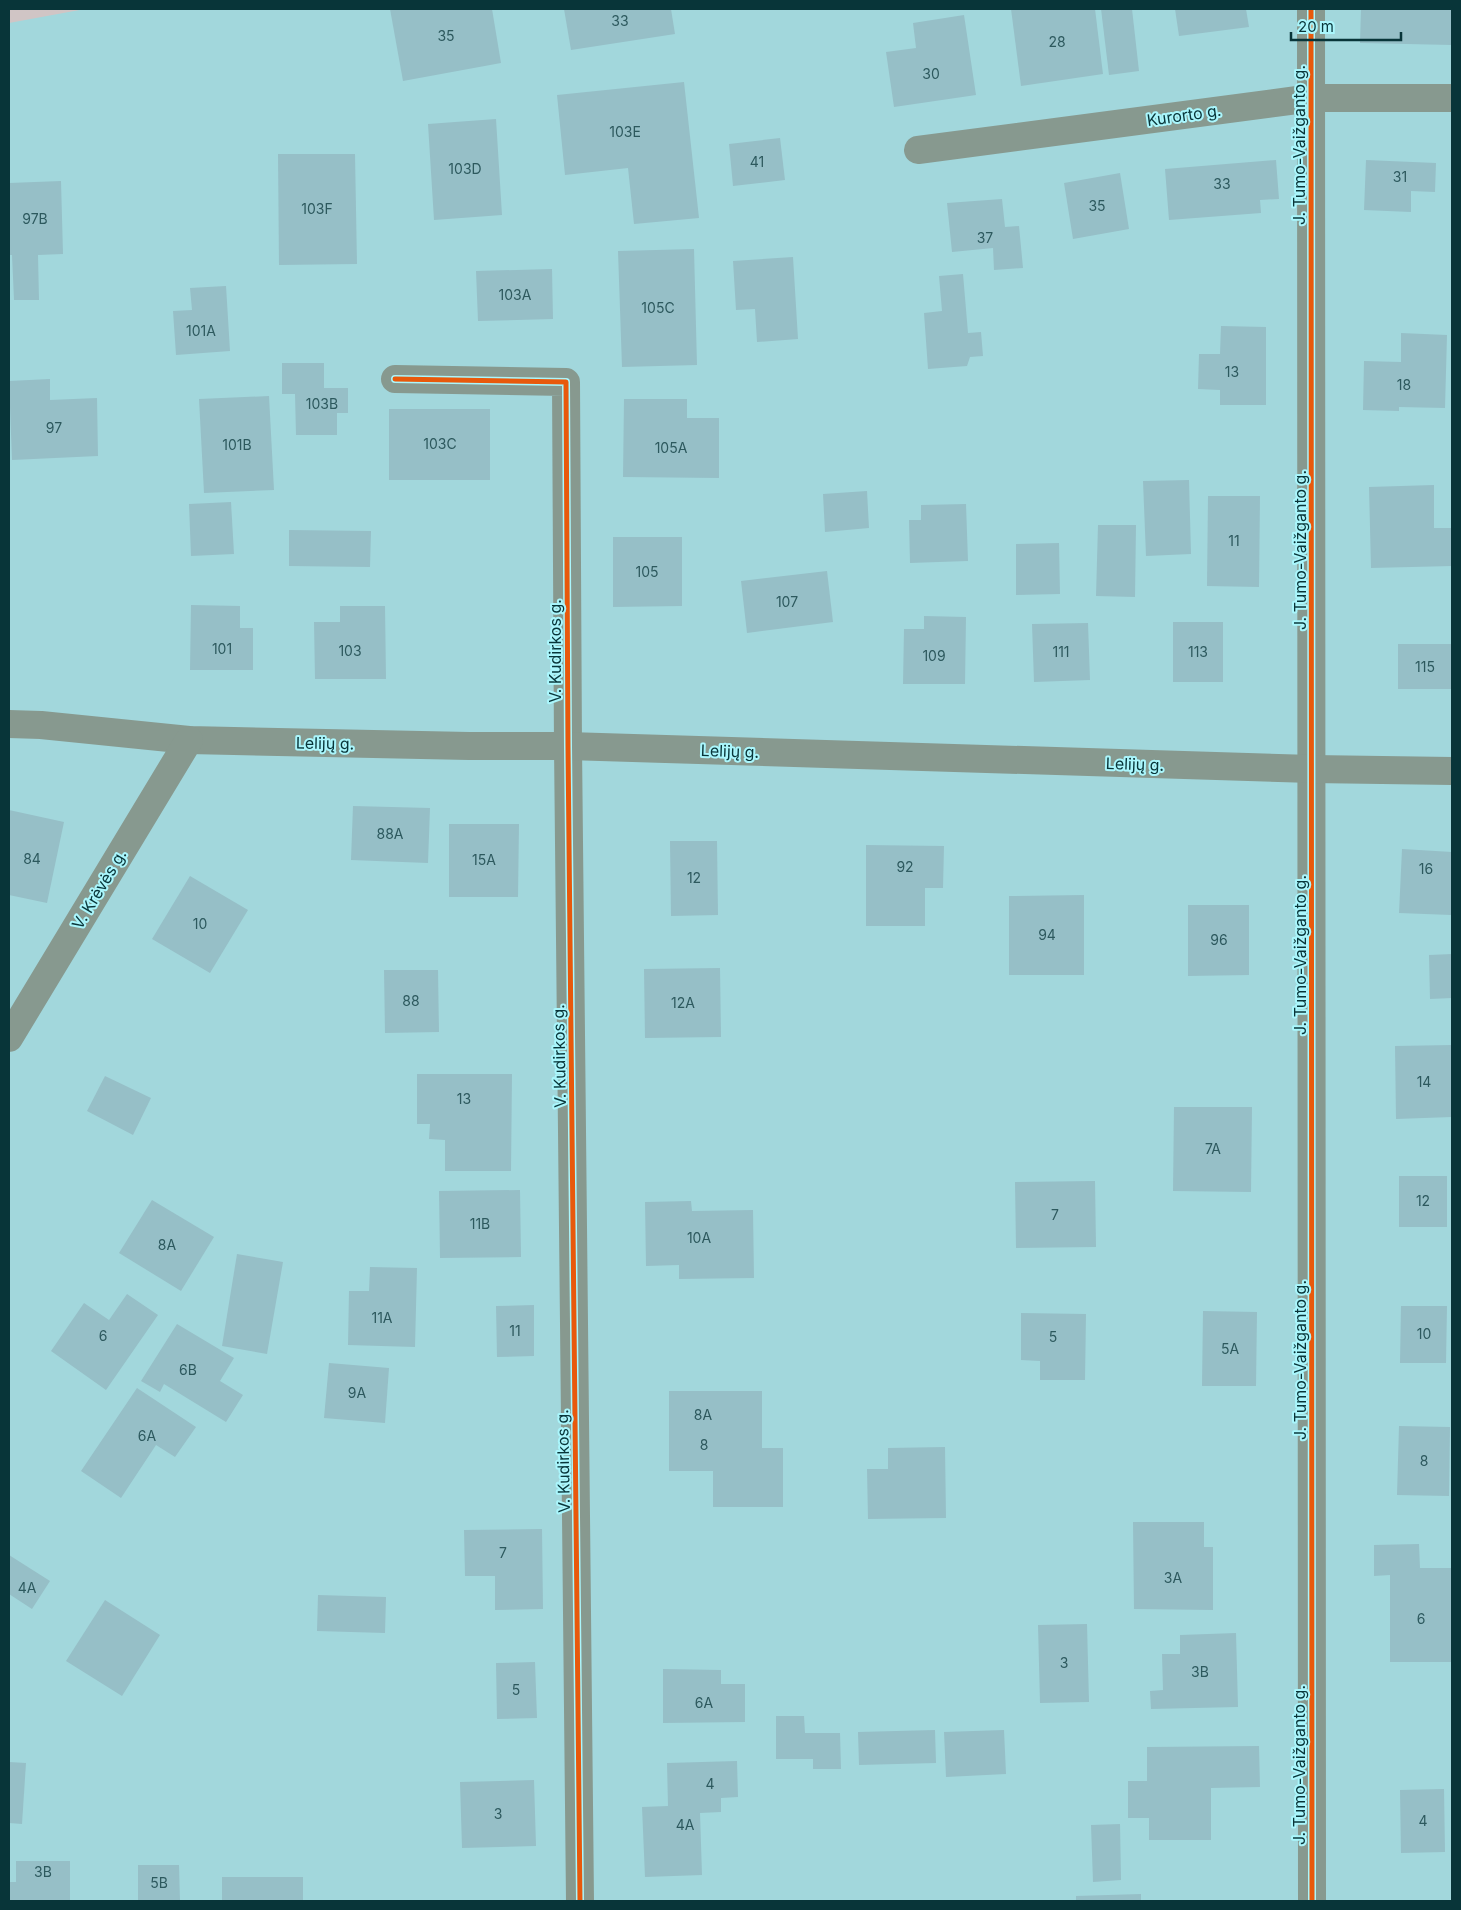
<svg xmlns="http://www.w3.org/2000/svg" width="1461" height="1910" viewBox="0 0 1461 1910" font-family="Inter,sans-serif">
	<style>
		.green { fill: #d0c5c5 }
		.building { fill: #96bfc7 }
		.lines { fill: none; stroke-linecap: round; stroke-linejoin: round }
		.minor { stroke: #87998f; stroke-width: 28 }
		.cycleway-casing { stroke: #aaf6fc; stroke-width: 8 }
		.cycleway { stroke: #e8590c; stroke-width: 5 }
		.labels { text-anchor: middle; stroke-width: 4; stroke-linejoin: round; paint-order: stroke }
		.number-label { font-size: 14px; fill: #2d595e }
		.street-label { font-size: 16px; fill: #083539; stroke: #aaf6fc }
	</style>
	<rect width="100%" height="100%" fill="#a2d7dc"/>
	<!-- green -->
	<polygon class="green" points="9,9 85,9 9,23"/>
	<!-- building -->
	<g class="building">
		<polygon points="390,9 492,9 501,63 403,81"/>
		<polygon points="564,9 671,9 675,34 571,50"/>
		<polygon points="1011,9 1095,9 1103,74 1021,86"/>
		<polygon points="1101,9 1132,9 1139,71 1109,75"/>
		<polygon points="1175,9 1246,9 1249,27 1179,36"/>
		<polygon points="1361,9 1452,9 1452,45 1360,43"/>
		<polygon points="964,15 976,95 894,107 886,52 916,48 913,23"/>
		<polygon points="684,82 699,218 634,224 628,168 565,175 557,95"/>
		<polygon points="496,119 502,215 434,220 428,124"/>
		<polygon points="780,138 785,180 733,186 729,144"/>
		<polygon points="278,154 355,154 357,264 279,265"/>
		<polygon points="1276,160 1279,199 1260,200 1261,213 1169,220 1165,169"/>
		<polygon points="1366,160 1436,163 1435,192 1411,191 1411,212 1364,210"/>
		<polygon points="1120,173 1129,229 1073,239 1064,183"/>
		<polygon points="61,181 63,254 38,255 39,300 14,300 12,255 9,255 9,183"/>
		<polygon points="1002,199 1005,227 1019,226 1023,268 994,270 993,248 952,252 947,203"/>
		<polygon points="694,249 697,365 622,367 618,251"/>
		<polygon points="793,257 798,339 757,342 755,309 736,310 733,261"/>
		<polygon points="552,269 553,319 478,321 476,271"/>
		<polygon points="963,274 968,333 981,332 983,356 970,357 967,366 928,369 924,313 942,311 939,276"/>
		<polygon points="226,286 230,351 176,355 173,311 192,310 190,288"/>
		<polygon points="1221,326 1266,327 1266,405 1220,405 1220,390 1198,389 1199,354 1220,354"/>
		<polygon points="1401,333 1447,335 1445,408 1399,407 1399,411 1363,410 1364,361 1401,362"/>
		<polygon points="282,363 324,363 324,388 348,388 348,413 337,413 337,435 296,435 295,394 282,394"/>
		<polygon points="50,379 50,400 97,398 98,456 12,460 9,381"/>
		<polygon points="269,396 274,490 204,493 199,399"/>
		<polygon points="624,399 687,399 687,418 719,418 719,478 623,477"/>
		<rect x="389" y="409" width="101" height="71"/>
		<polygon points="1189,480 1191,554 1146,556 1143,481"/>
		<polygon points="1434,485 1434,528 1452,528 1452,566 1371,568 1369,487"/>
		<polygon points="867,491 869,528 825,532 823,494"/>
		<polygon points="1208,496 1260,496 1259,587 1207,586"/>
		<polygon points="231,502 234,554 191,556 189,504"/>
		<polygon points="966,504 968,561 910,563 909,520 921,520 921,505"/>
		<polygon points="1098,525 1136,525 1135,597 1096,596"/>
		<polygon points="289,530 371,531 370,567 289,566"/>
		<polygon points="613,537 682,537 682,606 613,607"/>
		<polygon points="1059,543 1060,594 1016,595 1016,544"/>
		<polygon points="827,571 833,622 747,633 741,581"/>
		<polygon points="191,605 240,606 240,628 253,628 253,670 190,670"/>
		<polygon points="340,606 385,606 386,679 315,679 314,622 340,622"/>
		<polygon points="924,616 966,617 965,684 903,684 904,629 924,629"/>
		<rect x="1173" y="622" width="50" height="60"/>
		<polygon points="1088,623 1090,680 1034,682 1032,624"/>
		<rect x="1398" y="644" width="54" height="45"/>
		<polygon points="353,806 430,808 428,863 351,860"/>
		<polygon points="9,810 64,822 47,903 9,895"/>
		<polygon points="449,824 519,824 518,897 449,897"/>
		<polygon points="670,841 717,841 718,915 671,916"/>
		<polygon points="866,845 944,846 943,888 925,888 925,926 866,926"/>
		<polygon points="1402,849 1452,852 1451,915 1399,913"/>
		<polygon points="190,876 248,910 210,973 152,939"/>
		<polygon points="1084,895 1084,975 1009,975 1009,896"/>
		<polygon points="1188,905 1249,905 1249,975 1188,976"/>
		<polygon points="1452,954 1452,998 1430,999 1429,955"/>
		<polygon points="720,968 721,1037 645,1038 644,969"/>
		<polygon points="384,970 438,970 439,1032 385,1033"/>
		<polygon points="1452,1045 1452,1117 1396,1119 1395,1046"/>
		<polygon points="417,1074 512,1074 511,1171 445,1171 445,1140 429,1139 430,1124 417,1124"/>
		<polygon points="105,1076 151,1098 133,1135 87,1111"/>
		<polygon points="1174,1107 1252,1107 1251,1192 1173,1191"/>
		<rect x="1399" y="1176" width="48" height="51"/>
		<polygon points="1095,1181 1096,1247 1016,1248 1015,1182"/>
		<polygon points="520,1190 521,1257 440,1258 439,1191"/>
		<polygon points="152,1200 214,1237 181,1291 119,1253"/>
		<polygon points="691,1201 692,1211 753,1210 754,1278 679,1279 679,1265 646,1266 645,1202"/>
		<polygon points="237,1254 283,1262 267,1354 222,1346"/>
		<polygon points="370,1267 417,1268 415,1347 348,1345 349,1291 369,1291"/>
		<polygon points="127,1294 158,1315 106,1390 51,1351 84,1303 109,1320"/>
		<polygon points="534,1305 534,1356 497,1357 496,1306"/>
		<polygon points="1401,1306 1447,1306 1446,1363 1400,1363"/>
		<polygon points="1203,1311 1257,1312 1256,1386 1202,1386"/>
		<polygon points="1021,1313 1086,1314 1085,1380 1040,1380 1040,1361 1021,1360"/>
		<polygon points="177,1324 234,1358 220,1381 243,1395 226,1422 164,1384 160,1392 141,1381"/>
		<polygon points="329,1363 389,1368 385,1423 324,1418"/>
		<polygon points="137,1388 196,1427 175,1457 156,1445 121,1498 81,1471"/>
		<polygon points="669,1391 762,1391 762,1448 783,1448 783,1507 713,1507 713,1471 669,1471"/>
		<polygon points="1399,1426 1450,1427 1449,1496 1397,1495"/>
		<polygon points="945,1447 946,1518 868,1519 867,1469 888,1469 888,1448"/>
		<polygon points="1133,1522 1204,1522 1204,1547 1213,1547 1213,1610 1134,1609"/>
		<polygon points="542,1529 543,1609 495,1610 495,1576 465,1576 464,1530"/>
		<polygon points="1419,1544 1420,1568 1452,1568 1452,1662 1390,1662 1390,1575 1374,1576 1374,1545"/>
		<polygon points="9,1555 50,1581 32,1609 9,1594"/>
		<polygon points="318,1595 386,1597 385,1633 317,1631"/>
		<polygon points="105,1600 160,1635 122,1696 66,1661"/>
		<polygon points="1087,1624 1089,1702 1040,1703 1038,1625"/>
		<polygon points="1236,1633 1238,1707 1151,1709 1150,1691 1163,1690 1162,1654 1180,1654 1180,1635"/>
		<polygon points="535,1662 537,1718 497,1719 496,1663"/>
		<polygon points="663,1669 721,1670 721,1684 745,1684 745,1722 663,1723"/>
		<polygon points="776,1716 804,1716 805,1733 840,1733 841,1769 813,1769 813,1759 776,1759"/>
		<polygon points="935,1730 936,1763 859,1765 858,1732"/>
		<polygon points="1004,1730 1006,1774 946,1777 944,1732"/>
		<polygon points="1259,1746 1260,1787 1211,1788 1211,1840 1149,1840 1149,1818 1128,1818 1128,1781 1147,1781 1147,1747"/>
		<polygon points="737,1761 738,1797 721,1798 721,1812 700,1813 702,1875 645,1877 642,1807 668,1806 667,1763"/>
		<polygon points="9,1762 26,1763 22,1824 9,1823"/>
		<polygon points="534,1780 536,1846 462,1848 460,1782"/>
		<polygon points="1444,1789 1445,1852 1401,1853 1400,1790"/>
		<polygon points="1120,1824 1121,1880 1093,1882 1091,1825"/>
		<polygon points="16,1861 70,1861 70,1901 9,1901 9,1882 16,1882"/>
		<polygon points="138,1865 179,1865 180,1901 138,1901"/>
		<rect x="222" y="1877" width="81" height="24"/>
		<polygon points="1141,1894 1141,1901 1076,1901 1076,1896"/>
	</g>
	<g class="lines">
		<!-- minor -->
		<g class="minor">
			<polyline points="1311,9 1312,1901"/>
			<polyline points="918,150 1312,98 1452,98"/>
			<polyline points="395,379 566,382 568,746 580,1901"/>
			<polyline points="9,724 41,725 189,740 469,746 568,746 1312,769 1452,771"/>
			<polyline points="9,1038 189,740"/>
		</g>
		<!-- cycleway casing -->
		<g class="cycleway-casing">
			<g id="cycleway">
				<polyline points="1311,9 1312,1901"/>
				<polyline points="395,379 566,382 568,746 580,1901"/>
			</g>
		</g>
		<!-- cycleway -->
		<use href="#cycleway" class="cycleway"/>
	</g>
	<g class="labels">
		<!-- number labels -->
		<g class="number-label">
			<text x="620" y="26">33</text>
			<text x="446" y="41">35</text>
			<text x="1057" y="47">28</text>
			<text x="931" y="79">30</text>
			<text x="625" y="137">103E</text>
			<text x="757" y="167">41</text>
			<text x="465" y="174">103D</text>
			<text x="1400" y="182">31</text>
			<text x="1222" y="189">33</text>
			<text x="1097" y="211">35</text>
			<text x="317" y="214">103F</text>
			<text x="35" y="224">97B</text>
			<text x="985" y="243">37</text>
			<text x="515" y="300">103A</text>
			<text x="658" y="313">105C</text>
			<text x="201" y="336">101A</text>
			<text x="1232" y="377">13</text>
			<text x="1404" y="390">18</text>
			<text x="322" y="409">103B</text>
			<text x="54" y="433">97</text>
			<text x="440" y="449">103C</text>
			<text x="237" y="450">101B</text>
			<text x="671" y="453">105A</text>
			<text x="1234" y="546">11</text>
			<text x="647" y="577">105</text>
			<text x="787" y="607">107</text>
			<text x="222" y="654">101</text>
			<text x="350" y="656">103</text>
			<text x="1061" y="657">111</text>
			<text x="1198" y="657">113</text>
			<text x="934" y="661">109</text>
			<text x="1425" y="672">115</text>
			<text x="390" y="839">88A</text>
			<text x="32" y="864">84</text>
			<text x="484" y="865">15A</text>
			<text x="905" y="872">92</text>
			<text x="1426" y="874">16</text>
			<text x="694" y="883">12</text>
			<text x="200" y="929">10</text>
			<text x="1047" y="940">94</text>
			<text x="1219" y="945">96</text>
			<text x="411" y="1006">88</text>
			<text x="683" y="1008">12A</text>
			<text x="1424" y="1087">14</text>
			<text x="464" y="1104">13</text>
			<text x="1213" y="1154">7A</text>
			<text x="1423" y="1206">12</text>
			<text x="1055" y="1220">7</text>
			<text x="480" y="1229">11B</text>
			<text x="699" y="1243">10A</text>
			<text x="167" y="1250">8A</text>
			<text x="382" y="1323">11A</text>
			<text x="515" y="1336">11</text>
			<text x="1424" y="1339">10</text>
			<text x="103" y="1341">6</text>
			<text x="1053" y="1342">5</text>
			<text x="1230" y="1354">5A</text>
			<text x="188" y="1375">6B</text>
			<text x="357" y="1398">9A</text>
			<text x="703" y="1420">8A</text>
			<text x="147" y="1441">6A</text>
			<text x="704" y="1450">8</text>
			<text x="1424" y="1466">8</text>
			<text x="503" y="1558">7</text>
			<text x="1173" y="1583">3A</text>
			<text x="27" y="1593">4A</text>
			<text x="1421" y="1624">6</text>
			<text x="1064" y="1668">3</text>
			<text x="1200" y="1677">3B</text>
			<text x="516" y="1695">5</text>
			<text x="704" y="1708">6A</text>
			<text x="710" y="1789">4</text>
			<text x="498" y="1819">3</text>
			<text x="1423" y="1826">4</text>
			<text x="685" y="1830">4A</text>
			<text x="43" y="1877">3B</text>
			<text x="159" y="1888">5B</text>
		</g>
		<!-- street labels -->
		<g class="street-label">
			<text transform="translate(1184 115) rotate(-8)" y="6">Kurorto g.</text>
			<text transform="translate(1299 145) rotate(-90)" y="6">J. Tumo-Vaižganto g.</text>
			<text transform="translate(1300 550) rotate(-90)" y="6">J. Tumo-Vaižganto g.</text>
			<text transform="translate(555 651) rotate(-90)" y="6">V. Kudirkos g.</text>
			<text transform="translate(325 743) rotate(1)" y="6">Lelijų g.</text>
			<text transform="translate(730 751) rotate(2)" y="6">Lelijų g.</text>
			<text transform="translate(1135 764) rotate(2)" y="6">Lelijų g.</text>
			<text transform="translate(99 889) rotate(-59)" y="6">V. Krėvės g.</text>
			<text transform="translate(1300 955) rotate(-90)" y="6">J. Tumo-Vaižganto g.</text>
			<text transform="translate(559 1056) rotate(-91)" y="6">V. Kudirkos g.</text>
			<text transform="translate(1300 1360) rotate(-90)" y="6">J. Tumo-Vaižganto g.</text>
			<text transform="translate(563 1461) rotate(-91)" y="6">V. Kudirkos g.</text>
			<text transform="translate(1299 1765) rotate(-90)" y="6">J. Tumo-Vaižganto g.</text>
		</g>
	</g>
	<!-- border -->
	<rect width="1461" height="1910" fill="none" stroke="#083539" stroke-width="20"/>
	<!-- scale -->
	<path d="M1291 32v8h110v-8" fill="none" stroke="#083539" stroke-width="2.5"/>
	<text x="1298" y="32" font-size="15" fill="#083539" stroke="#aaf6fc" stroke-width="4" paint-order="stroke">20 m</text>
</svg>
